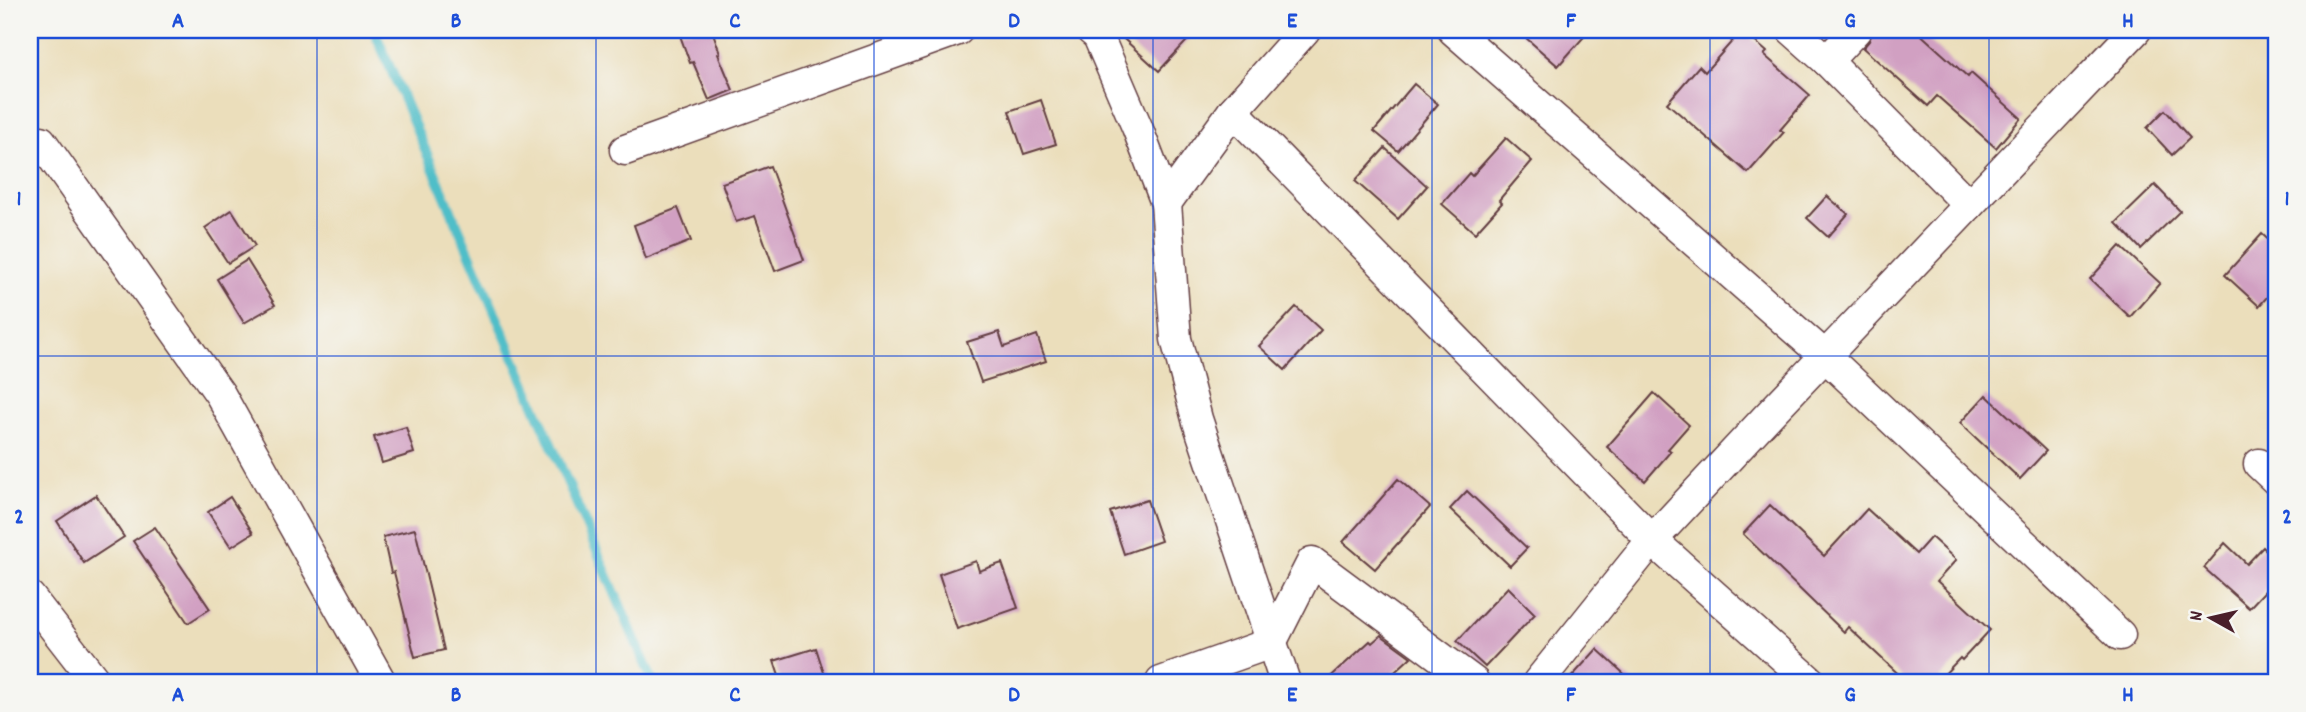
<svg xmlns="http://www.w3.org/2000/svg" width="2306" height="712" viewBox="0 0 2306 712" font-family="Dekko,sans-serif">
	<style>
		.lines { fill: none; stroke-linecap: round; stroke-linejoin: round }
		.stream { stroke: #50bec8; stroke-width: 10 }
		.building { fill: #d1a0c2 }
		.street-casing { stroke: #623c41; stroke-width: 33 }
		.street { stroke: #fff; stroke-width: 30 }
		.grid { fill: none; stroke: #1d4ed8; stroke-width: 2; stroke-opacity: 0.55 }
		.neatline { fill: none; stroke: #1d4ed8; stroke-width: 2.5 }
		.grid-label { font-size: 23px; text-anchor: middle; font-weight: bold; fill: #1d4ed8 }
	</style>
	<rect width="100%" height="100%" fill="#f6f6f2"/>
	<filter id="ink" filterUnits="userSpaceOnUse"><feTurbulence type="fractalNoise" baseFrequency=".0143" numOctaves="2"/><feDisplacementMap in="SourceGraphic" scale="14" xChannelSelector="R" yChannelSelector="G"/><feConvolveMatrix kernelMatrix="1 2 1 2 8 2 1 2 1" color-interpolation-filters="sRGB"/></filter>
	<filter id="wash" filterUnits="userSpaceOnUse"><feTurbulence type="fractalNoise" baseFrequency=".00686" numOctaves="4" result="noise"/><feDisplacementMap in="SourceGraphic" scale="28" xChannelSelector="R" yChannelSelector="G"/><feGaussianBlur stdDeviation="1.57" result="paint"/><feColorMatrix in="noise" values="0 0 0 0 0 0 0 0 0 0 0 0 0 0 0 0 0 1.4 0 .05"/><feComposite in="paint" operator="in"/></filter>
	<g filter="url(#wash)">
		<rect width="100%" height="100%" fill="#ebdebb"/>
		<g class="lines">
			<!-- stream -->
			<polyline class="stream" points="374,30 653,682"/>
		</g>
		<g id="blocks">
			<!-- building -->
			<g class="building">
				<polygon points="678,30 712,30 720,53 718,54 733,90 709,100 693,62 690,63"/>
				<polygon points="1114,30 1197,30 1159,71"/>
				<polygon points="1517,30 1590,30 1558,66"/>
				<polygon points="1742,30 1767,52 1764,55 1810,95 1780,130 1784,132 1748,173 1667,103 1699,66 1705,72"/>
				<polygon points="1873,30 1916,30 1968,77 1971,73 2021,118 1996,148 1937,96 1928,106 1863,48 1869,41"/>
				<polygon points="1414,84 1438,104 1398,151 1374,131"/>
				<polygon points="1041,100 1056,144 1024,154 1009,111"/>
				<polygon points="2165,110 2190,138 2172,155 2147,128"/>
				<polygon points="1506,138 1532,161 1499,200 1502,203 1475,233 1442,204 1469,173 1472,176"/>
				<polygon points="1385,148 1427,186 1398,219 1355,181"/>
				<polygon points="770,166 804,260 775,271 755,216 736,222 722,183"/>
				<polygon points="2155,185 2180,211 2141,249 2116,223"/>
				<polygon points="1827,196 1848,214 1828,237 1807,218"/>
				<polygon points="678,208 691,241 646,259 634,225"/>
				<polygon points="232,210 255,246 228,263 205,228"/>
				<polygon points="2262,234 2276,247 2276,287 2259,306 2225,275"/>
				<polygon points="2120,246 2160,283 2130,317 2090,279"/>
				<polygon points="247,260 275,305 244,323 217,279"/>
				<polygon points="1296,307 1321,330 1285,370 1259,346"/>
				<polygon points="999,332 1004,347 1037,335 1046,361 981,382 967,342"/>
				<polygon points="1654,393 1689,425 1668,449 1671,451 1645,481 1607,447"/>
				<polygon points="1986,395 2046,451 2020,479 1960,423"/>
				<polygon points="406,427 414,453 382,463 374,437"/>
				<polygon points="1398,479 1430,507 1375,569 1343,542"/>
				<polygon points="1467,491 1527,548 1510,566 1450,509"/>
				<polygon points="96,495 124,537 84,563 57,521"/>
				<polygon points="230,497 253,533 231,547 208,512"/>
				<polygon points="1147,500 1161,541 1124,554 1110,512"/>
				<polygon points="1770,505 1824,556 1867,509 1916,554 1931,537 1956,560 1937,581 1990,630 1962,660 1960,658 1937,682 1907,682 1848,627 1844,632 1743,534"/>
				<polygon points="155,527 210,609 188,623 133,541"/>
				<polygon points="415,529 444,650 415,657 394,572 391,573 383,537"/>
				<polygon points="2225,543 2247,564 2263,547 2276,560 2276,579 2249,608 2204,568"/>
				<polygon points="976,561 979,571 1002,563 1018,608 957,629 939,574"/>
				<polygon points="1508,587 1535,614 1485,667 1457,641"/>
				<polygon points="1381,635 1411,657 1384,682 1325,682 1370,641 1372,643"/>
				<polygon points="816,648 827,682 781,682 774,661"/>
				<polygon points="1597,649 1633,682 1567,682"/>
			</g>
		</g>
	</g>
	<g filter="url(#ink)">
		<use href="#blocks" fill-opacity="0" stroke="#623c41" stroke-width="2"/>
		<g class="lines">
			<!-- street casing -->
			<g class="street-casing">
				<g id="street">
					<polyline points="1091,30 1098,36 1137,127 1166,203 1176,339 1197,419 1285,682"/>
					<polyline points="1453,30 1825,356 2120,635"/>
					<polyline points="1792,30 1827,61 1969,205"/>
					<polyline points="1827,61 1856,30"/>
					<polyline points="1233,111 1652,540 1811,682"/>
					<polyline points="41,141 220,394 381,682"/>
					<polyline points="625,150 958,30"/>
					<polyline points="1166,203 1233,111 1305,30"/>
					<polyline points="2259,464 2276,480"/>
					<polyline points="30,597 96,682"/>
					<polyline points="1161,682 1271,643 1312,562 1474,682"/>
					<polyline points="1538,682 1652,540 1766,418 2136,30"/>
				</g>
			</g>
			<!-- street -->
			<use href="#street" class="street"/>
		</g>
	</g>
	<!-- grid -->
	<path class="grid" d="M317,30V682M596,30V682M874,30V682M1153,30V682M1432,30V682M1710,30V682M1989,30V682M30,356H2276"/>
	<!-- margin -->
	<rect width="2306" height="712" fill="none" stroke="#f6f6f2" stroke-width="77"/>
	<!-- north arrow -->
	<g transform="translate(2211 618) rotate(278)" stroke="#f6f6f2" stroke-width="5" paint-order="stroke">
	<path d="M0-5L12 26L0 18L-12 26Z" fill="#4a1f2b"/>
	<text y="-10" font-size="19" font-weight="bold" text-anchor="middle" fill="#4a1f2b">N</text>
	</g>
	<rect x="38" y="38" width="2230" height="636" class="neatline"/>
	<g class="grid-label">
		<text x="178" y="27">A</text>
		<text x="456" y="27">B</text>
		<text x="735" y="27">C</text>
		<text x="1014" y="27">D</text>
		<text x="1292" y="27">E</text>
		<text x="1571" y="27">F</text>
		<text x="1850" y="27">G</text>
		<text x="2128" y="27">H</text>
		<text x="19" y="205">1</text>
		<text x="2287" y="205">1</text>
		<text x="19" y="523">2</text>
		<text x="2287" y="523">2</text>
		<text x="178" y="701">A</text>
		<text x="456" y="701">B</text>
		<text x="735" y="701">C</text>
		<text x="1014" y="701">D</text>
		<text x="1292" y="701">E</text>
		<text x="1571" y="701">F</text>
		<text x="1850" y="701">G</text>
		<text x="2128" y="701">H</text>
	</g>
</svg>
